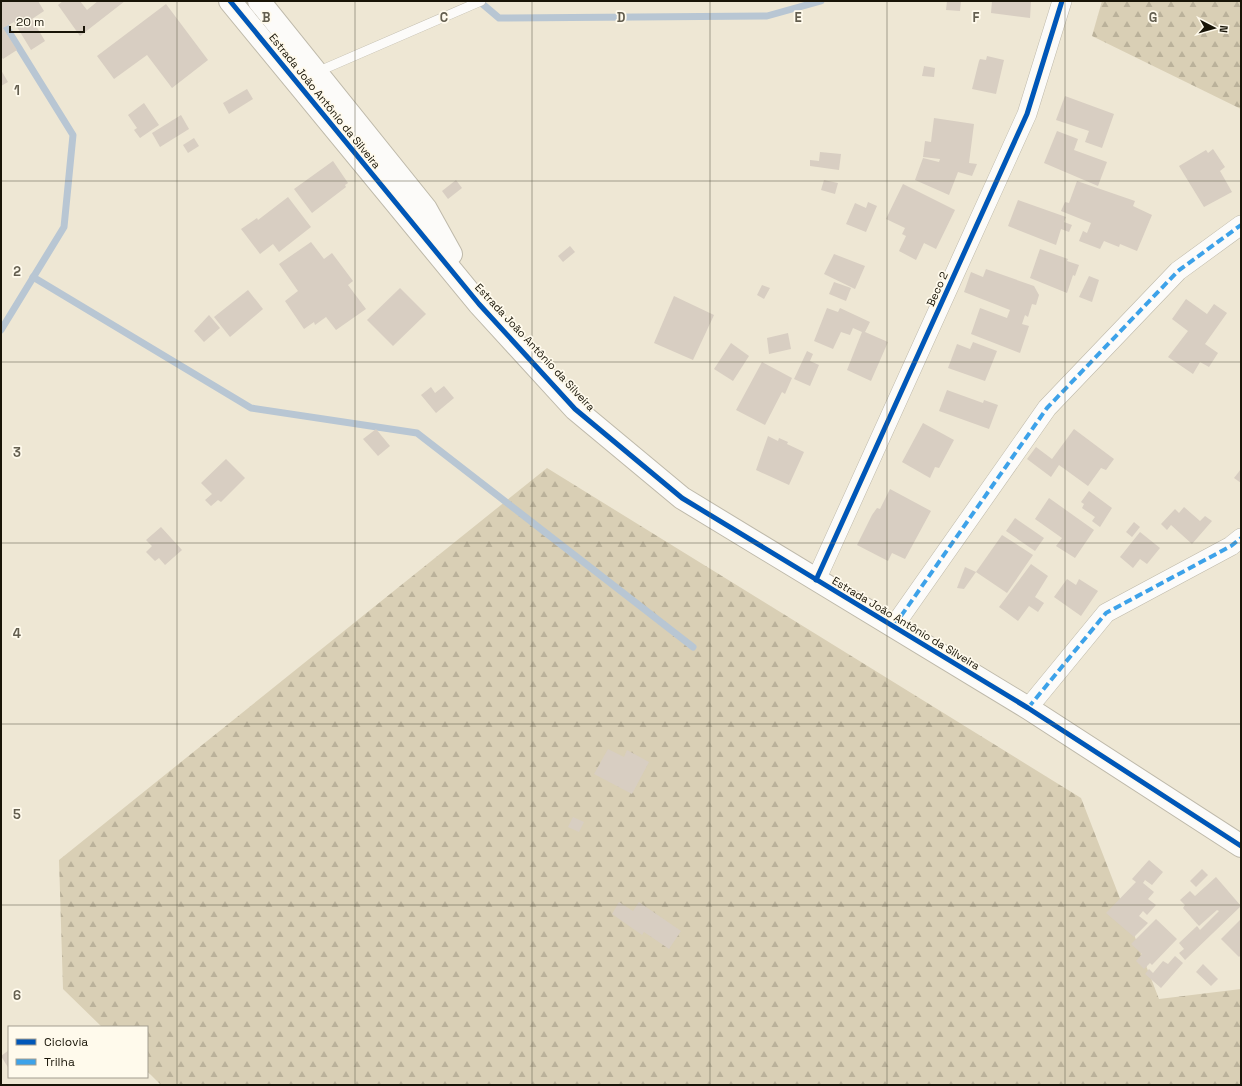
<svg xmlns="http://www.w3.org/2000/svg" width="1242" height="1086" viewBox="0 0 1242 1086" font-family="'Space Grotesk',sans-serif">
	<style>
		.forest { fill: url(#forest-firs) }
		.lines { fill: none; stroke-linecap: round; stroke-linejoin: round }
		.stream { stroke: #b8c6d3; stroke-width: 7 }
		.building { fill: #d8cec2 }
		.service-casing { stroke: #beb9aa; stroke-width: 10 }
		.minor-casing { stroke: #beb9aa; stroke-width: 20 }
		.secondary-casing { stroke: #beb9aa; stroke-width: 24 }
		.service { stroke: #fcfbf9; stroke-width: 9 }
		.minor { stroke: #fcfbf9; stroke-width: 19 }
		.secondary { stroke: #fcfbf9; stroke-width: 22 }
		.quiet { stroke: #3da2e9; stroke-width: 4; stroke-dasharray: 8 4; stroke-linecap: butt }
		.cycleway-casing { stroke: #fffaec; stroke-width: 8 }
		.cycleway { stroke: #0057b8; stroke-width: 5 }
		.grid { fill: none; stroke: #635e4f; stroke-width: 1; stroke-opacity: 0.55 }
		.labels { text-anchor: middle; stroke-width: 3.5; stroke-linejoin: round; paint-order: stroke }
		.street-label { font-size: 11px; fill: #181407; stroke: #fffaec }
		.grid-label { font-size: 13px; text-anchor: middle; font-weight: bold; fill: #635e4f; stroke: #fffaec; stroke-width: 3.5; stroke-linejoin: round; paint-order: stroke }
	</style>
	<defs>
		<pattern id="forest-firs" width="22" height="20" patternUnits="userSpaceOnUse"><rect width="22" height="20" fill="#d9cfb5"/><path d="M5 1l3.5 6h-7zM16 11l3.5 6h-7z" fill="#bab19a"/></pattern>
	</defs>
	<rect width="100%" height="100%" fill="#eee7d4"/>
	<!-- forest -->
	<g class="forest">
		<polygon points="1102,1 1241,1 1241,109 1092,36"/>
		<polygon points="547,468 1081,798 1159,999 1241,989 1241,1085 161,1085 147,1071 147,1027 102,1027 63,989 59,860"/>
	</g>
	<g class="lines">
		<!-- stream -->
		<g class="stream">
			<polyline points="479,1 499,18 767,16 821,1"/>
			<polyline points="1,19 73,135 64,227 1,330"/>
			<polyline points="33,277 251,408 417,433 693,647"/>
		</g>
	</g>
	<!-- building -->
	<g class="building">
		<polygon points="1,1 38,1 44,11 32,19 45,41 31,50 14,22 3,28 17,50 3,59 1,56"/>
		<polygon points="63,1 80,1 87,10 98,1 125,1 80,36 58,5"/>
		<polygon points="947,1 961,1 960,11 946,10"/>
		<polygon points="992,1 1031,1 1030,18 991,13"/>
		<polygon points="166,4 208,60 172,88 147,55 114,79 97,56"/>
		<polygon points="987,56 1004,60 996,94 972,89 979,61 980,59 986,60"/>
		<polygon points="924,66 935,68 934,77 922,76"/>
		<polygon points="1,70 8,82 1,86"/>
		<polygon points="247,89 253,99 229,114 223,103"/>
		<polygon points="1065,96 1114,114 1102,148 1085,142 1089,131 1056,120"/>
		<polygon points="144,103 159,125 140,138 134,130 137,128 128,115"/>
		<polygon points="181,115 189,129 160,147 152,133"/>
		<polygon points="934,118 974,124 969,163 977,164 972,176 958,172 949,195 915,180 923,158 939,162 940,159 923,157 925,141 931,142"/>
		<polygon points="1057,131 1078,139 1074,150 1107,162 1098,186 1044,163"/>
		<polygon points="194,138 199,146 188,153 183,145"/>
		<polygon points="1213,149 1225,167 1220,171 1232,192 1204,207 1179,166 1206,150 1208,153"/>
		<polygon points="820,152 841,154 839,170 810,166 810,160 819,161"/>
		<polygon points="333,161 348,183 345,185 346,187 312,213 294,189"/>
		<polygon points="456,180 462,188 448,199 442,191"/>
		<polygon points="824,180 838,183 835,194 821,190"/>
		<polygon points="1077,181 1135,201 1133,206 1152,215 1137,251 1120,244 1119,247 1104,241 1100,249 1079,241 1083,231 1087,233 1091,223 1061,211 1065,202 1069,203"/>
		<polygon points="903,184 955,210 936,249 924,243 916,260 899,251 906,236 902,234 905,228 886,219"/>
		<polygon points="288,197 311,227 279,252 273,244 260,254 241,229 257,218 258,220"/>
		<polygon points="1018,200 1066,217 1064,222 1072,225 1069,232 1061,229 1056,245 1008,226"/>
		<polygon points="868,202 877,206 866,232 846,224 855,203 866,208"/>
		<polygon points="311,242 324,259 332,253 353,281 348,285 366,309 336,330 326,317 315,325 314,322 304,329 285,301 298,291 279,264"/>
		<polygon points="570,246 575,252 563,262 558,256"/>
		<polygon points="1040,249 1068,259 1067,261 1079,265 1075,276 1073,275 1067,293 1030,278"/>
		<polygon points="834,254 865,266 855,289 824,274"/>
		<polygon points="986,269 1034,286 1039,295 1036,305 1032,304 1028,317 1025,315 1022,324 1029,326 1020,353 971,334 980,308 1007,318 1010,310 964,292 971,272 983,277"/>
		<polygon points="1089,276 1099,280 1092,302 1079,297"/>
		<polygon points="834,282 851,288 846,301 829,294"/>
		<polygon points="762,285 770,288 764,299 757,295"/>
		<polygon points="400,288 426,314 393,346 367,320"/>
		<polygon points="248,290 263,309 230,337 214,317"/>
		<polygon points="674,296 714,315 693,360 654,343"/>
		<polygon points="1186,299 1207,314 1214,304 1227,313 1205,344 1218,353 1209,367 1200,362 1193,374 1168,357 1188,331 1172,319"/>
		<polygon points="827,308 838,312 840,308 870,322 865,332 888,342 871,381 847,370 862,332 853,328 850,335 841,332 833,349 814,341"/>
		<polygon points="209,315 220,328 204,342 194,331"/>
		<polygon points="788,333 791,349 769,354 767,338"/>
		<polygon points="973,342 997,351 985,381 948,368 957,344 970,349"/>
		<polygon points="731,343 749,356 733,381 714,369"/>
		<polygon points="807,351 813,354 810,361 819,365 810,386 794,379"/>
		<polygon points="762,362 792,378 785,394 782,392 765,425 736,410"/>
		<polygon points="444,386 454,398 436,413 421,395 431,387 435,393"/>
		<polygon points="947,390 983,403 984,400 998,405 989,429 939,411"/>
		<polygon points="923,423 954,440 939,468 935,467 930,478 902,462"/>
		<polygon points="376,429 390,446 378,456 363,439"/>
		<polygon points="1074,429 1114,459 1106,470 1101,468 1088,486 1059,465 1051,477 1027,459 1036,447 1052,459"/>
		<polygon points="768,436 778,441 779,438 788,442 787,444 804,452 789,485 756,470"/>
		<polygon points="226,459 245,478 221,502 218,500 211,506 205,500 212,494 201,483"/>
		<polygon points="1241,469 1241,483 1234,478"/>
		<polygon points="890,489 931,511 905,559 892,553 888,561 857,545 872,515 877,508 880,509"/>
		<polygon points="1089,491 1112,508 1100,527 1092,521 1095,517 1082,508 1084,504 1081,502"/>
		<polygon points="1049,498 1094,530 1075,558 1056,546 1062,538 1035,519"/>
		<polygon points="1184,507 1200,521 1205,516 1212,521 1192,544 1171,525 1167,530 1161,524 1175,509 1179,513"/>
		<polygon points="1015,518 1044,538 1035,551 1006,531"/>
		<polygon points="1134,522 1140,527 1132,537 1126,532"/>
		<polygon points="161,527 182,550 165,565 159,558 155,561 146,552 152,546 146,540"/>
		<polygon points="1140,532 1160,548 1147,564 1140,559 1133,568 1120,557"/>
		<polygon points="1002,535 1033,555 1007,593 976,572"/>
		<polygon points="1031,564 1048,576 1035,597 1044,603 1038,612 1029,606 1018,621 999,607"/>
		<polygon points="965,567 976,572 964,589 957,588"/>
		<polygon points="1067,579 1076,585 1079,579 1098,591 1081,616 1054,597"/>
		<polygon points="608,749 624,757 627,750 649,762 632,794 594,774"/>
		<polygon points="573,817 584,822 579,832 568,827"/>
		<polygon points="1149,860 1163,872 1152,885 1145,880 1143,883 1154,892 1148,899 1156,905 1147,915 1143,911 1139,916 1148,923 1134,937 1106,913 1136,882 1132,879"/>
		<polygon points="1202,869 1208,875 1196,887 1190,881"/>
		<polygon points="1216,877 1241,906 1185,960 1179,953 1184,949 1179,943 1197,926 1200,930 1219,911 1217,910 1199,926 1183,908 1185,905 1180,900 1190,891 1195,896"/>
		<polygon points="619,902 633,911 639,902 681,931 669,949 644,932 642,935 612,914"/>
		<polygon points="1156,919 1177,939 1152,965 1150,963 1144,969 1136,961 1142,954 1131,944"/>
		<polygon points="1241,919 1241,955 1239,957 1221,939"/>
		<polygon points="1175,956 1183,963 1161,988 1145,974 1149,969 1153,973 1163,961 1168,964"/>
		<polygon points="1203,964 1218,979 1211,986 1196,972"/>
		<polygon points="9,1050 9,1069 1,1056"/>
	</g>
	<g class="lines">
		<!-- service casing -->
		<g class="service-casing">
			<polyline id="service" points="317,72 481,1"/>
		</g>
		<!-- minor casing -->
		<g class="minor-casing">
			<g id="minor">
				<polyline points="816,580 1027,114 1062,1"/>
				<polyline points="894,626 1047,408 1178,271 1241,225"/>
				<polyline points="1028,708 1106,613 1231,546 1241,538"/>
			</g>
		</g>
		<!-- secondary casing -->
		<g class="secondary-casing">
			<g id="secondary">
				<polyline points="230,1 479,304 575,409 682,498 1028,708 1241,846"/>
				<polyline points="259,1 426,209 451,254"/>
			</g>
		</g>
		<!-- service -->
		<use href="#service" class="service"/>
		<!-- minor -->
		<use href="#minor" class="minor"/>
		<!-- secondary -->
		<use href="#secondary" class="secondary"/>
		<!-- quiet -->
		<g class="quiet">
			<polyline points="894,626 1047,408 1178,271 1241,225"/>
			<polyline points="1028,708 1106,613 1231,546 1241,538"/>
		</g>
		<!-- cycleway casing -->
		<g class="cycleway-casing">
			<g id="cycleway">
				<polyline points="230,1 479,304 575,409 682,498 1028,708 1241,846"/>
				<polyline points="816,580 1027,114 1062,1"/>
			</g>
		</g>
		<!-- cycleway -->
		<use href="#cycleway" class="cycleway"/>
	</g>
	<!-- grid -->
	<path class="grid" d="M177,1V1085M355,1V1085M532,1V1085M710,1V1085M887,1V1085M1065,1V1085M1,181H1241M1,362H1241M1,543H1241M1,724H1241M1,905H1241"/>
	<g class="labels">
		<!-- street labels -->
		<g class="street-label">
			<text transform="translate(325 101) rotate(51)" y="4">Estrada João Antônio da Silveira</text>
			<text transform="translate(937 289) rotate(-66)" y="4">Beco 2</text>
			<text transform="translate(535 347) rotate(47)" y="4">Estrada João Antônio da Silveira</text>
			<text transform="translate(906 623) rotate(31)" y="4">Estrada João Antônio da Silveira</text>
		</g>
	</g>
	<g class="grid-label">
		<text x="266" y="22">B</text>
		<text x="444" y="22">C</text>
		<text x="621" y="22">D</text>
		<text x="798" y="22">E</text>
		<text x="976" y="22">F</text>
		<text x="1153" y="22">G</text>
		<text x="17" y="95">1</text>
		<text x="17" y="276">2</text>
		<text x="17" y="457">3</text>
		<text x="17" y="638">4</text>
		<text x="17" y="819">5</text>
		<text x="17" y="1000">6</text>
	</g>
	<!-- border -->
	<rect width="1242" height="1086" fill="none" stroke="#181407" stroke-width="4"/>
	<!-- legend -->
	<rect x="8" y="1026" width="140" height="52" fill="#fffaec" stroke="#a39e90"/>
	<rect x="16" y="1039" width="20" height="6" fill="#0057b8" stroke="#a39e90"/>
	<text x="44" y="1046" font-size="12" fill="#181407">Ciclovia</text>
	<rect x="16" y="1059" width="20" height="6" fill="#3da2e9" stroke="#a39e90"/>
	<text x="44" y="1066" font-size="12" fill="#181407">Trilha</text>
	<!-- north arrow -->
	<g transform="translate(1214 28) rotate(96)" stroke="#fffaec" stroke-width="3" paint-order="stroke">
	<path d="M0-3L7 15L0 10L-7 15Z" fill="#181407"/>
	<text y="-6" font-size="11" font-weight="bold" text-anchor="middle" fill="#181407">N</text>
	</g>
	<!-- scale -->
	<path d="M10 26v6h74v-6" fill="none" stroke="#181407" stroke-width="2"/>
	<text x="16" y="26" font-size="12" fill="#181407" stroke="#fffaec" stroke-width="3" paint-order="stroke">20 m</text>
</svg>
